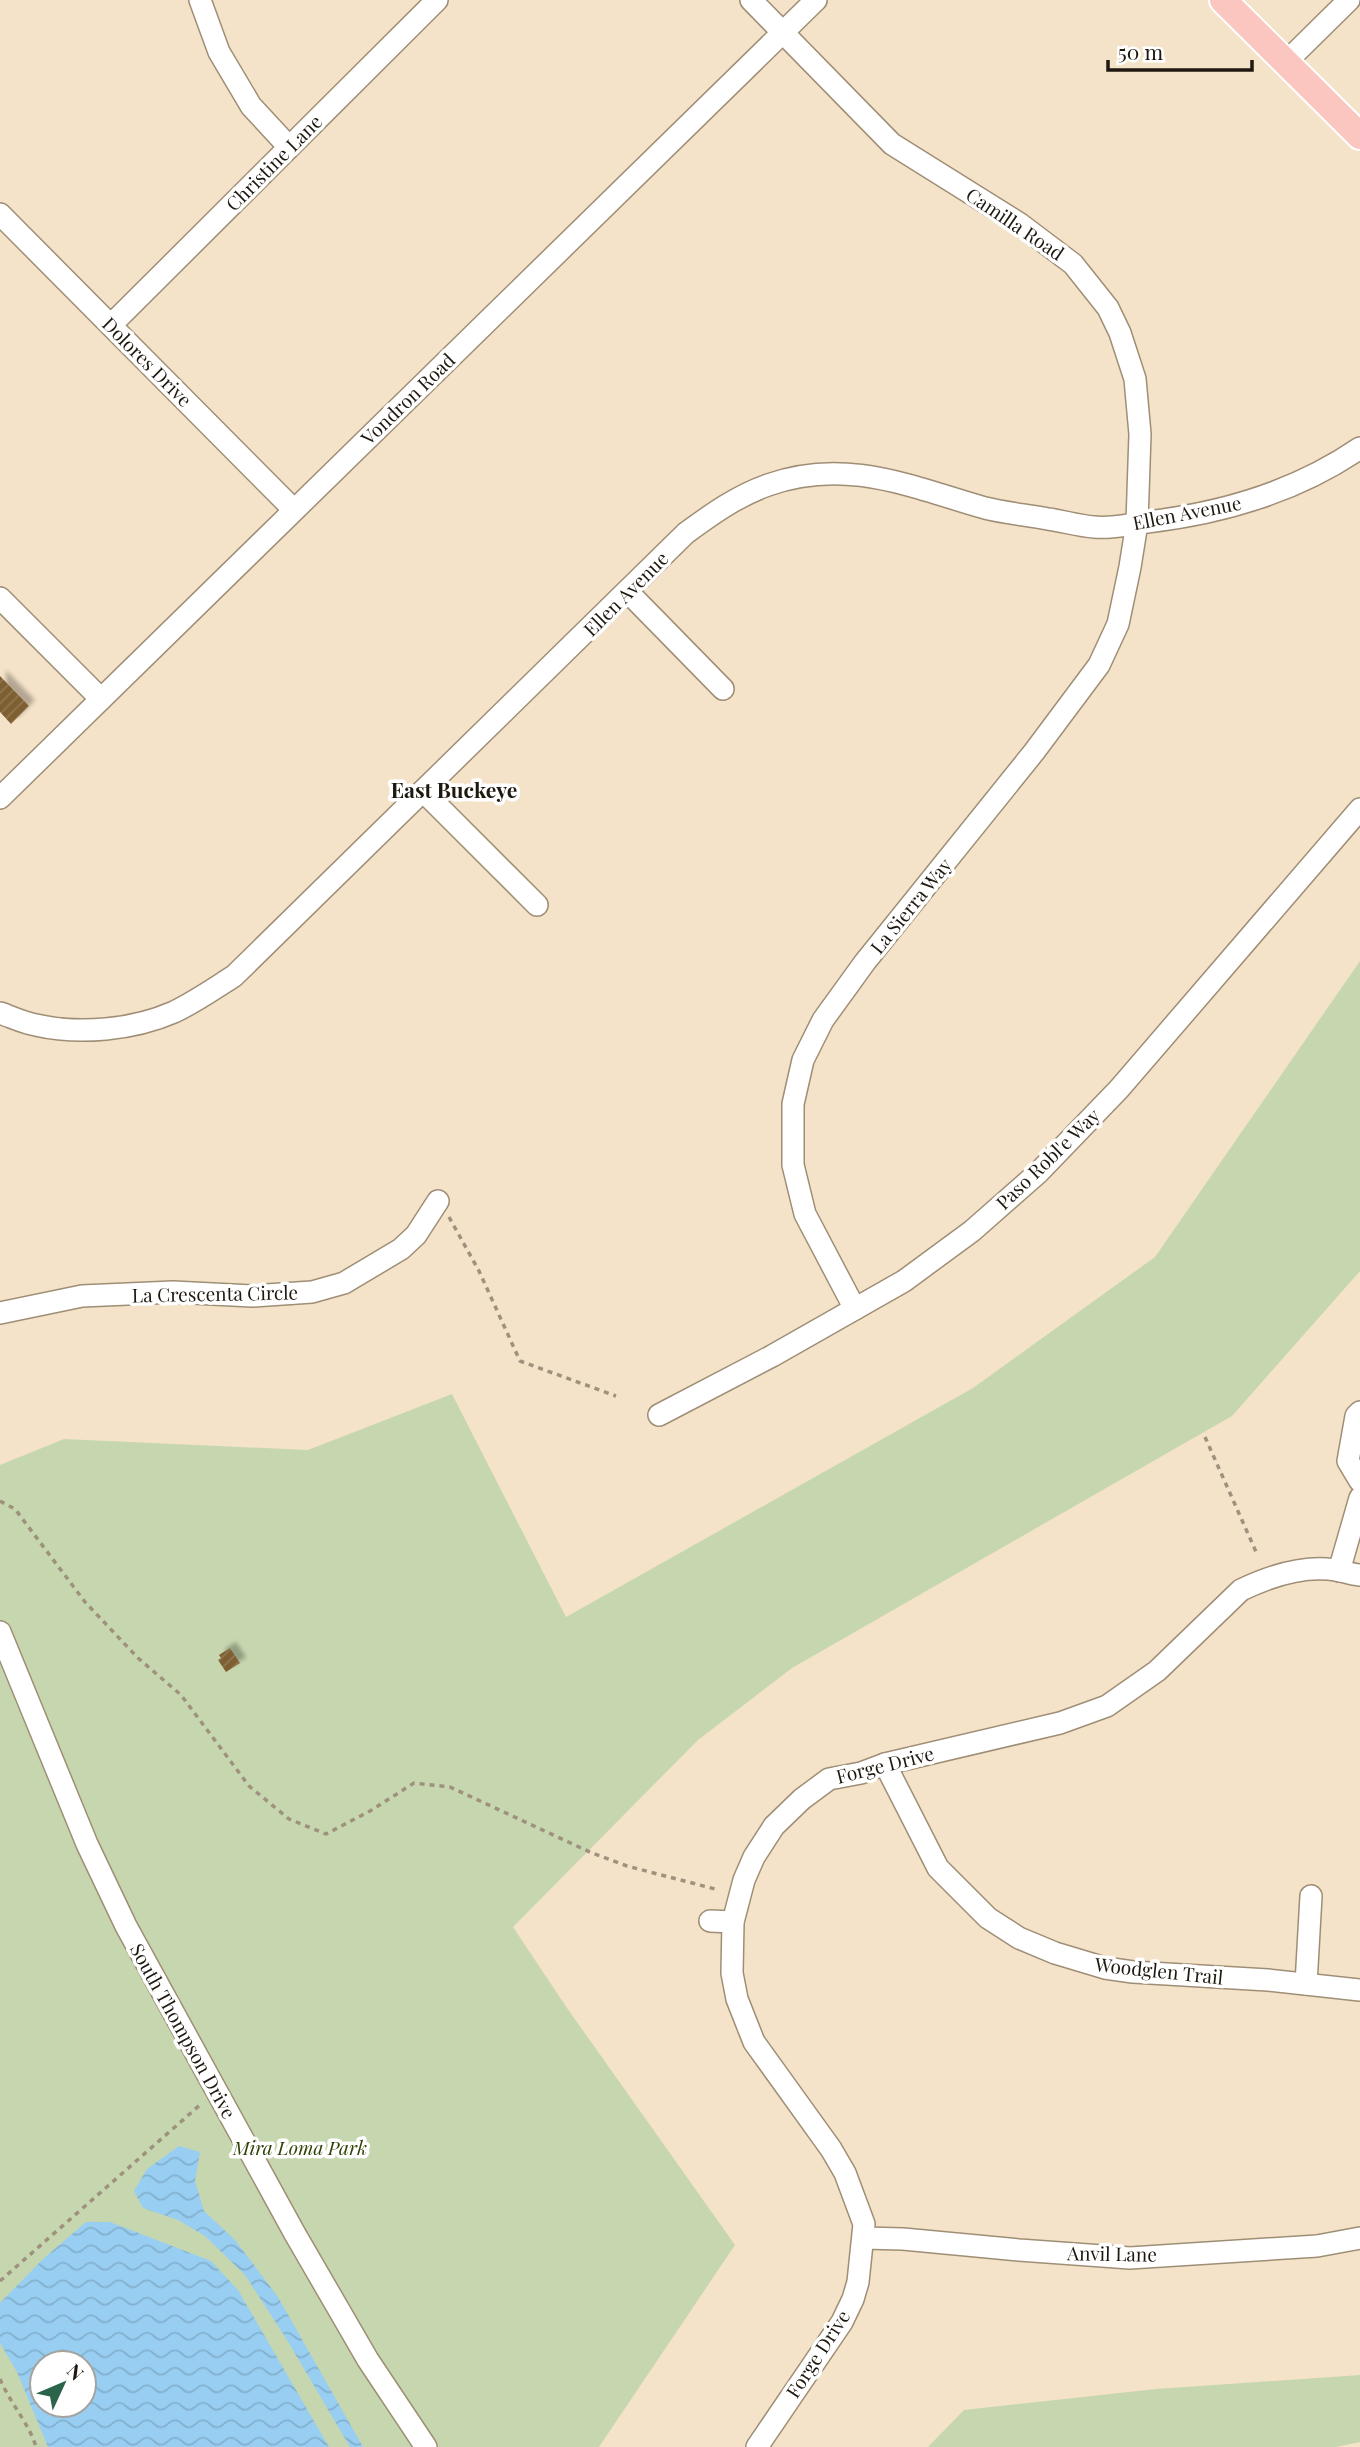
<svg xmlns="http://www.w3.org/2000/svg" width="1360" height="2447" viewBox="0 0 1360 2447" font-family="'Playfair Display',serif">
	<style>
		.green { fill: #c6d7af; fill-rule: evenodd }
		.water { fill: url(#water-waves); fill-rule: evenodd }
		.building { fill: url(#building-hatch); filter: url(#shadow) }
		.lines { fill: none; stroke-linecap: round; stroke-linejoin: round }
		.minor-casing { stroke: #9f8e76; stroke-width: 24 }
		.major-casing { stroke: #fff; stroke-width: 30 }
		.path { stroke: #9e917e; stroke-width: 3.5; stroke-dasharray: 5 5; stroke-linecap: butt }
		.minor { stroke: #fff; stroke-width: 21 }
		.major { stroke: #fbc6c0; stroke-width: 26 }
		.labels { text-anchor: middle; stroke-width: 7; stroke-linejoin: round; paint-order: stroke }
		.street-label { font-size: 19px; fill: #1e180f; stroke: #fff }
		.park-label { font-size: 19px; font-style: italic; fill: #2f4206; stroke: #fff }
		.neighbourhood-label { font-size: 21px; font-weight: bold; fill: #1e180f; stroke: #fff }
	</style>
	<defs>
		<pattern id="water-waves" width="16" height="10" patternUnits="userSpaceOnUse" patternTransform="scale(1.75)"><rect width="16" height="10" fill="#98cef2"/><path d="M0 5q4-4 8 0t8 0" fill="none" stroke="#83b0ce"/></pattern>
		<pattern id="building-hatch" width="6" height="6" patternUnits="userSpaceOnUse" patternTransform="scale(1.75)"><rect width="6" height="6" fill="#7e5f30"/><path d="M-1 1l2-2M0 6l6-6M5 7l2-2" fill="none" stroke="#8e7652"/></pattern>
		<filter id="shadow"><feDropShadow dx="6" dy="-6" stdDeviation="2" flood-color="#0004"/></filter>
	</defs>
	<rect width="100%" height="100%" fill="#f5e3c9"/>
	<!-- green -->
	<g class="green">
		<path d="M1360,961V1271L1232,1416L792,1668L698,1740L513,1927L567,2008L735,2245L599,2447H0V1465L64,1439L308,1450L452,1394L566,1617L973,1388L1155,1257ZM42,2363H84V2405H42Z"/>
		<polygon points="1360,2375 1360,2442 1336,2447 928,2447 964,2410 1156,2389"/>
	</g>
	<!-- water -->
	<g class="water">
		<polygon points="179,2146 200,2152 195,2181 204,2211 235,2240 278,2297 363,2447 350,2447 287,2340 245,2275 205,2236 178,2220 143,2208 134,2191 147,2169"/>
		<path d="M86,2222H110L211,2261L238,2290L329,2447H48L17,2372L0,2343V2303L43,2259ZM84,2363V2405H42V2363Z"/>
	</g>
	<!-- building -->
	<g class="building">
		<polygon points="0,676 29,706 11,724 0,712"/>
		<polygon points="230,1648 240,1663 226,1672 218,1660 221,1658 219,1655"/>
	</g>
	<g class="lines">
		<!-- minor casing -->
		<g class="minor-casing">
			<g id="minor">
				<polyline points="200,0 219,52 251,106 289,147"/>
				<polyline points="751,0 892,144 1020,224 1073,264 1108,308 1120,333 1135,379 1140,434 1137,523 1130,567 1118,624 1099,665 1034,752 865,962 823,1020 803,1060 793,1104 793,1165 805,1214 855,1309"/>
				<polyline points="1286,62 1349,0"/>
				<polyline points="0,214 294,510"/>
				<polyline points="111,325 437,0"/>
				<polyline points="628,592 723,689"/>
				<polyline points="0,598 101,699"/>
				<polyline points="423,791 537,905"/>
				<polyline points="0,798 816,0"/>
				<path d="M0,1013C12,1017 24,1023 36,1025C79,1035 133,1030 174,1012C195,1002 215,988 234,976L686,533C712,514 737,496 768,485C846,457 911,487 985,508C1005,513 1027,515 1048,519C1063,521 1079,526 1094,527C1111,529 1131,524 1147,522C1224,513 1296,492 1360,448"/>
				<polyline points="0,1313 82,1296 173,1292 252,1296 312,1292 344,1283 401,1249 416,1235 438,1201"/>
				<polyline points="1360,1412 1356,1416 1348,1461 1360,1481"/>
				<polyline points="659,1415 772,1356 904,1281 972,1231 1039,1172 1119,1089 1360,809"/>
				<polyline points="1339,1571 1360,1498"/>
				<polyline points="0,1632 87,1844 126,1926 295,2234 368,2360 426,2447"/>
				<polyline points="885,1764 938,1868 988,1918 1019,1938 1055,1953 1105,1968 1133,1972 1268,1980 1360,1990"/>
				<polyline points="710,1921 733,1922"/>
				<polyline points="1306,1984 1311,1896"/>
				<polyline points="863,2238 903,2239 1019,2250 1130,2258 1317,2246 1360,2238"/>
				<path d="M757,2447L842,2322L853,2299L858,2282L864,2224L845,2173L831,2149L754,2042L737,1999L732,1973L733,1922L744,1880L754,1857L774,1826L802,1799L829,1779L861,1773L885,1764L1060,1723L1107,1706L1157,1671L1241,1590C1268,1577 1297,1567 1327,1569C1338,1569 1349,1574 1360,1575"/>
			</g>
		</g>
		<!-- major casing -->
		<g class="major-casing">
			<polyline id="major" points="1223,0 1360,136"/>
		</g>
		<!-- path -->
		<g class="path">
			<polyline points="449,1217 479,1271 520,1361 616,1396"/>
			<polyline points="1205,1437 1257,1554"/>
			<polyline points="0,1501 15,1509 85,1602 138,1658 181,1695 249,1786 289,1819 326,1834 370,1811 414,1783 450,1787 592,1853 627,1866 715,1889"/>
			<polyline points="0,2281 201,2104"/>
			<path d="M0,2379C10,2403 30,2425 36,2447"/>
		</g>
		<!-- minor -->
		<use href="#minor" class="minor"/>
		<!-- major -->
		<use href="#major" class="major"/>
	</g>
	<g class="labels">
		<!-- street labels -->
		<g class="street-label">
			<text transform="translate(274 163) rotate(-45)" y="7">Christine Lane</text>
			<text transform="translate(1015 224) rotate(34)" y="7">Camilla Road</text>
			<text transform="translate(147 362) rotate(45)" y="7">Dolores Drive</text>
			<text transform="translate(408 399) rotate(-44)" y="7">Vondron Road</text>
			<text transform="translate(1187 513) rotate(-11)" y="7">Ellen Avenue</text>
			<text transform="translate(626 594) rotate(-45)" y="7">Ellen Avenue</text>
			<text transform="translate(911 906) rotate(-51)" y="7">La Sierra Way</text>
			<text transform="translate(1048 1159) rotate(-44)" y="7">Paso Robl'e Way</text>
			<text transform="translate(215 1294) rotate(-1)" y="7">La Crescenta Circle</text>
			<text transform="translate(885 1765) rotate(-14)" y="7">Forge Drive</text>
			<text transform="translate(1159 1971) rotate(6)" y="7">Woodglen Trail</text>
			<text transform="translate(183 2031) rotate(61)" y="7">South Thompson Drive</text>
			<text transform="translate(1112 2254) rotate(1)" y="7">Anvil Lane</text>
			<text transform="translate(818 2354) rotate(-57)" y="7">Forge Drive</text>
		</g>
		<!-- park labels -->
		<g class="park-label">
			<text x="300" y="2155">Mira Loma Park</text>
		</g>
		<!-- neighbourhood labels -->
		<g class="neighbourhood-label">
			<text x="454" y="798">East Buckeye</text>
		</g>
	</g>
	<!-- north arrow -->
	<g transform="translate(63 2384) rotate(46)"><circle r="33" fill="#ffffff" stroke="#a5a39f" stroke-width="2"/>
	<path d="M0-5L12 26L0 18L-12 26Z" fill="#2b634b"/>
	<text y="-10" font-size="19" font-weight="bold" text-anchor="middle" fill="#1e180f">N</text>
	</g>
	<!-- scale -->
	<path d="M1108 60v10h144v-10" fill="none" stroke="#1e180f" stroke-width="3.5"/>
	<text x="1118" y="60" font-size="21" fill="#1e180f" stroke="#ffffff" stroke-width="5" paint-order="stroke">50 m</text>
</svg>
